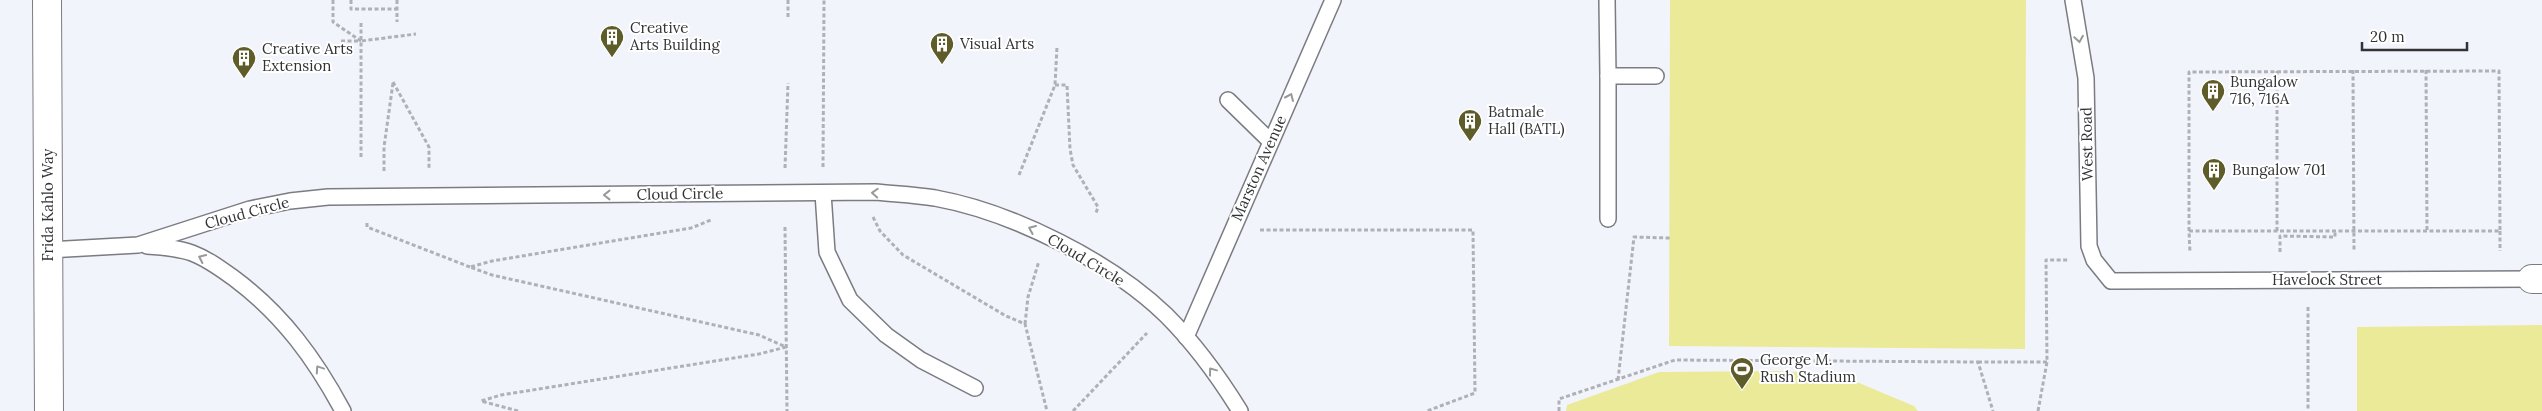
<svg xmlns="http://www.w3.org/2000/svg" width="2542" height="411" viewBox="0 0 2542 411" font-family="Lora,serif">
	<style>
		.green { fill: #ebea99 }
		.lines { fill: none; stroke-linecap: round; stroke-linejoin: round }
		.lane-casing { stroke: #7a7c82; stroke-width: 18 }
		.street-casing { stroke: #7a7c82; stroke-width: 30 }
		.secondary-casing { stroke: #7a7c82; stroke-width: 30 }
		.path { stroke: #afb1b6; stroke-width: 3; stroke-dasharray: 4 2.5; stroke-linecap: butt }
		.lane { stroke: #fff; stroke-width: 15 }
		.street { stroke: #fff; stroke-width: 28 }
		.secondary { stroke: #fff; stroke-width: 28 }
		.oneway { stroke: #98999a }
		.labels { text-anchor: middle; stroke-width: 4; stroke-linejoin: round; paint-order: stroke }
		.poi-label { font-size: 15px; fill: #323335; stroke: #fff; text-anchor: start }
		.street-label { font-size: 15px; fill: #323335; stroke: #fff }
	</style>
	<rect width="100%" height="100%" fill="#f2f4fb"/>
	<!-- green -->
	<g class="green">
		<polygon points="1670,0 2026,0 2025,349 1669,346"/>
		<polygon points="2542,325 2542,411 2357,411 2357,327"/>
		<polygon points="1779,371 1840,375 1914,406 1918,411 1566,411 1567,405 1659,372"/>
	</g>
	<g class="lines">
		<!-- lane casing -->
		<g class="lane-casing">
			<g id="lane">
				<polyline points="1607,0 1608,76 1656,76"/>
				<polyline points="2073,0 2086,78 2089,246 2094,260 2111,281 2532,279"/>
				<polyline points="1608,76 1608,219"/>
				<polyline points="1228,100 1270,141"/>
				<polyline points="823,193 827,252 850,300 886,335 921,360 975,388"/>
				<path d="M147,246C163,247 178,248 192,253C208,259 221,269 235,279C283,315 315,359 343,411"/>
				<path d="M48,250L138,245L250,209L290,201L328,197L875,192C895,194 916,195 935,198C1012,212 1110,261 1166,315C1194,343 1219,377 1240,411"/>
				<polyline points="1186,337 1333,0"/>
			</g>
		</g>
		<!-- street casing -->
		<g class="street-casing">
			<polyline id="street" points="2532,279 2542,279"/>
		</g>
		<!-- secondary casing -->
		<g class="secondary-casing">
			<polyline id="secondary" points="47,0 49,411"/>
		</g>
		<!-- path -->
		<g class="path">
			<polyline points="333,0 333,22 361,41"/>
			<polyline points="351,0 351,9 397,9"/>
			<polyline points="397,0 397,22"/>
			<polyline points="788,0 788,17"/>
			<polyline points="361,23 361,40"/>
			<polyline points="341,41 361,41"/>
			<polyline points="2353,70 2354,252"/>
			<polyline points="2426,70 2427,231"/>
			<polyline points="2277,71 2277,231"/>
			<polyline points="393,82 429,147 429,170"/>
			<polyline points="1055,85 1067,85 1070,149 1073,165 1098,207 1096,213"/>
			<polyline points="361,157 361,41 416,34"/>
			<polyline points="823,167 824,0"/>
			<polyline points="785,168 788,83"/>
			<polyline points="384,171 384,147 393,83"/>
			<polyline points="1019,175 1055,85 1057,47"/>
			<polyline points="873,217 880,231 903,255 1006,316 1025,324 1047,411"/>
			<polyline points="367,223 367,227 470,267"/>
			<polyline points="785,227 787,411"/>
			<polyline points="1260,230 1473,230 1475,393 1427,411"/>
			<polyline points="2189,231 2500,231 2499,71 2189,72 2189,231 2190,253"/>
			<polyline points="2500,231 2500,251"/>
			<polyline points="2280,252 2280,236 2335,237 2335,231"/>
			<polyline points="2308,307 2308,411"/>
			<polyline points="1025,324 1028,297 1039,261"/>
			<polyline points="1978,362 2047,362"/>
			<polyline points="1618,380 1634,237 1670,238"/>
			<polyline points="518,411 481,401 501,395 759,354 786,347 759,335 492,275 470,267 492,261 691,228 711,220"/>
			<polyline points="1073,411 1147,333"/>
			<polyline points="1559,411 1559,399 1675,360 1978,362 1993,411"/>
			<polyline points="2038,411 2047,362 2046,260 2068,260"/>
		</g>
		<!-- lane -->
		<use href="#lane" class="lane"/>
		<!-- street -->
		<use href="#street" class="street"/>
		<!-- secondary -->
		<use href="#secondary" class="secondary"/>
	</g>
	<!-- one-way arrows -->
	<defs><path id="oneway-chevron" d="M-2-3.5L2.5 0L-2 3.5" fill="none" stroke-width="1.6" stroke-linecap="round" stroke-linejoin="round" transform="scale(1.25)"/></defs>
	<g class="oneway">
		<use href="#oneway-chevron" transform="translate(2079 39) rotate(81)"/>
		<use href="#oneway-chevron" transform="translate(1290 97) rotate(-66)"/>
		<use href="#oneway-chevron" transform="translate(875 193) rotate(-177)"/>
		<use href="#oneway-chevron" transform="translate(607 195) rotate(180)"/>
		<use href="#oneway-chevron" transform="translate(1032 229) rotate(-157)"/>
		<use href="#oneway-chevron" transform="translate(202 258) rotate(-155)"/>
		<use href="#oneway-chevron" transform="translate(319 369) rotate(-124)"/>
		<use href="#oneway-chevron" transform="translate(1212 371) rotate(-127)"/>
	</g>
	<!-- icons -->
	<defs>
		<g id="building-pin" transform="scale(1.25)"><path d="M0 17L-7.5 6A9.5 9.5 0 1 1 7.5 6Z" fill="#5e5d29" stroke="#fff"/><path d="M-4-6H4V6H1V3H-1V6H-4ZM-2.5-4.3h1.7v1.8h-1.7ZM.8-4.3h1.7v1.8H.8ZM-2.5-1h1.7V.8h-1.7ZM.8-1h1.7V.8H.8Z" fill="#fff"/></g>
		<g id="stadium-pin" transform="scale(1.25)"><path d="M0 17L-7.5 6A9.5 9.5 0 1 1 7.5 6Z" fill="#5e5d29" stroke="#fff"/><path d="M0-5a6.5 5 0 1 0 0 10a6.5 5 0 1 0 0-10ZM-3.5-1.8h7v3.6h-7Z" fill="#fff"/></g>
	</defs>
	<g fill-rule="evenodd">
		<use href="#building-pin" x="612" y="37"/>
		<use href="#building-pin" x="942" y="44"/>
		<use href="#building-pin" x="244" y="58"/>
		<use href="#building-pin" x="2213" y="91"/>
		<use href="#building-pin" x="1470" y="121"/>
		<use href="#building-pin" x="2214" y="170"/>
		<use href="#stadium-pin" x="1742" y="369"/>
	</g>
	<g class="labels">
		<!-- poi labels -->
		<g class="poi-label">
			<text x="630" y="33">Creative<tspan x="630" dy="17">Arts Building</tspan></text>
			<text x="960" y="49">Visual Arts</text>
			<text x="262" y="54">Creative Arts<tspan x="262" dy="17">Extension</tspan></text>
			<text x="2230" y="87">Bungalow<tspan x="2230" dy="17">716, 716A</tspan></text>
			<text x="1488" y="117">Batmale<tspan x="1488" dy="17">Hall (BATL)</tspan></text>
			<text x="2232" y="175">Bungalow 701</text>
			<text x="1760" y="365">George M.<tspan x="1760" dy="17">Rush Stadium</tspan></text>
		</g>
		<!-- street labels -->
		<g class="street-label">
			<text transform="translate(2087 144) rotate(-91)" y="5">West Road</text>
			<text transform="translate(1259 168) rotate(-66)" y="5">Marston Avenue</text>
			<text transform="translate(680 194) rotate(-1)" y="5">Cloud Circle</text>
			<text transform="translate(48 205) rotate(-90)" y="5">Frida Kahlo Way</text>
			<text transform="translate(247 213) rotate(-15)" y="5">Cloud Circle</text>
			<text transform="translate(1086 260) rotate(31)" y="5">Cloud Circle</text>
			<text x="2327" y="285">Havelock Street</text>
		</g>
	</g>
	<!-- scale -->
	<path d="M2362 42v8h105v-8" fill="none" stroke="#323335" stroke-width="2.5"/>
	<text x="2370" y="42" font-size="15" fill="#323335" stroke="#ffffff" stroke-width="4" paint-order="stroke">20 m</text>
</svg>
